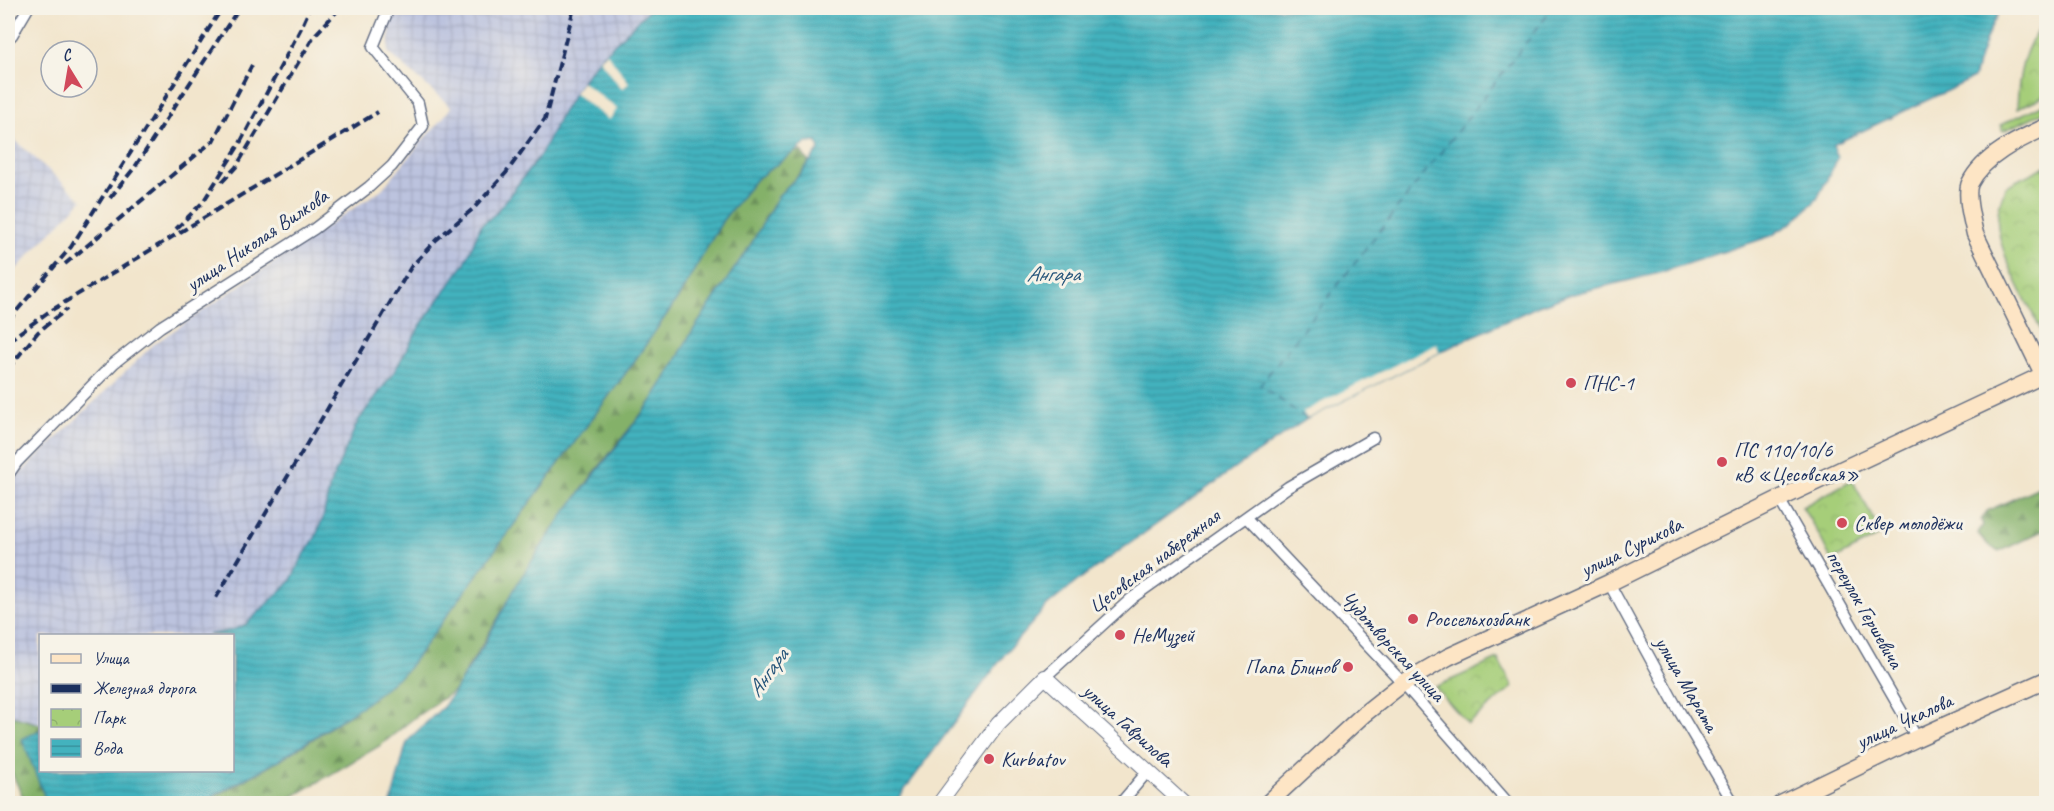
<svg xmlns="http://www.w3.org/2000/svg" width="2054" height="811" viewBox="0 0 2054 811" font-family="Caveat,sans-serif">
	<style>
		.industrial { fill: url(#industrial-grid) }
		.forest { fill: url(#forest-firs); stroke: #507064; stroke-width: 1.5 }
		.park { fill: url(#park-crowns); stroke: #607e6c; stroke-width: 1.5 }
		.water { fill: url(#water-rules); stroke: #2f708e; stroke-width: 1.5 }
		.pier { fill: #f2e5cc }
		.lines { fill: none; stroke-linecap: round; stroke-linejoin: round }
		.ferry { stroke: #27567b; stroke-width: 1.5; stroke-dasharray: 8 6; stroke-linecap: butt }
		.minor-casing { stroke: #666f84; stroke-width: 13 }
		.tertiary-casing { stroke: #666f84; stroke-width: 16 }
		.secondary-casing { stroke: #666f84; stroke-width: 19 }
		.minor { stroke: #fff; stroke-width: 10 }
		.tertiary { stroke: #fff; stroke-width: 14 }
		.secondary { stroke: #fde5c5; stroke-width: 16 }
		.rail { stroke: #1b2f5e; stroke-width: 4; stroke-dasharray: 9 4.5; stroke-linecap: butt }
		.poi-dot { fill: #d1495b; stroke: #f7f3e8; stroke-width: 2 }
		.labels { text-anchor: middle; stroke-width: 6; stroke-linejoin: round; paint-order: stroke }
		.street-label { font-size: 21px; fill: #1b2f5e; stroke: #f7f3e8 }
		.poi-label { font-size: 21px; fill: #1b2f5e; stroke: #f7f3e8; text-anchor: start }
		.water-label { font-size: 22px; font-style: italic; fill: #27567b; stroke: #f7f3e8 }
	</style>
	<defs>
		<pattern id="industrial-grid" width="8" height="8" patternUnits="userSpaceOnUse" patternTransform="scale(1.5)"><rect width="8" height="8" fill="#bcc3de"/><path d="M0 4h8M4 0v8" fill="none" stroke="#a1a8c1"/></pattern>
		<pattern id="forest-firs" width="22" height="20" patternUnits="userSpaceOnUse" patternTransform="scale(1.5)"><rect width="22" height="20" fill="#84b169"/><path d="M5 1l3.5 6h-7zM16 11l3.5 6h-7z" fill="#6b905a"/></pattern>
		<pattern id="park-crowns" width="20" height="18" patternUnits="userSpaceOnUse" patternTransform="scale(1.5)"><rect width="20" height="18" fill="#a6ce79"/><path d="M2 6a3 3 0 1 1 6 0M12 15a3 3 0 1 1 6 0" fill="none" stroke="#8eb16b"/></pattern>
		<pattern id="water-rules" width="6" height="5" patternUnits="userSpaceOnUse" patternTransform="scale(1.5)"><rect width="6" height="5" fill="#43b2be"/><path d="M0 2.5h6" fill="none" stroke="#37919e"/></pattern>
	</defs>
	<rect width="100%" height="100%" fill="#f7f3e8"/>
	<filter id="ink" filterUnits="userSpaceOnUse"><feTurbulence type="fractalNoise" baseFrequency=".0167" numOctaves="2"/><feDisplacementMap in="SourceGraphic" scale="12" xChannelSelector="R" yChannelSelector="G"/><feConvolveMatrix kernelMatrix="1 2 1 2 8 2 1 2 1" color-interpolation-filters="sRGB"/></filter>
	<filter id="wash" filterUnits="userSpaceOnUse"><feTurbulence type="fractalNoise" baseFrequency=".008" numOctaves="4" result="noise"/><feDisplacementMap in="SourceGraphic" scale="24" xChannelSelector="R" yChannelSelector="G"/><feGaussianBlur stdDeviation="1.35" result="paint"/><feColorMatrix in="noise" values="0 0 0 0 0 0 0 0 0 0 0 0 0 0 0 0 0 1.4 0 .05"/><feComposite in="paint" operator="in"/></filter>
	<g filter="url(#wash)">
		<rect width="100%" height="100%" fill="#f2e5cc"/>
		<!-- industrial -->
		<g class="industrial">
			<polygon points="395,8 651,8 599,59 587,74 560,116 541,154 495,214 481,225 465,263 420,326 394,372 358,421 330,485 323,518 315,538 302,558 290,583 251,620 238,629 223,633 208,636 40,636 40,727 8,731 8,485 154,344 382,189 427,135 440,122 451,107 388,52 392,11"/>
			<polygon points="8,134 82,200 8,278"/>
		</g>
		<!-- forest -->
		<g class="forest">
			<path d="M801,151L809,163L806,167L779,195L751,244L690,335L671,370L651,402L594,473L538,551L455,690L414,718L381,745L282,803L200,804C273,768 343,722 406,671L633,363L678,298L723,220L755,180L794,152Z"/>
			<polygon points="2039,487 2046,503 2046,529 1999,552 1988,545 1978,533 1983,525 1981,520 1987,511"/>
			<polygon points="8,715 40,724 40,730 23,739 47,803 26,803 8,765"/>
		</g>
		<!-- park -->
		<g class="park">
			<path d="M2046,20V95L2017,109C2018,76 2023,45 2046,20Z"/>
			<polygon points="2046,103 2046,111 2003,131 2000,125"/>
			<path d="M2046,166V341C2032,310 2001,259 1998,227C1996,212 2001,199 2006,186Z"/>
			<polygon points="1852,480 1882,534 1832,561 1819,535 1802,507"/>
			<polygon points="1498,659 1513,687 1468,724 1435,687"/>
		</g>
		<!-- water -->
		<path class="water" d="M651,8H2001C1988,30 1980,53 1974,78L1833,145L1838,158L1817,199L1793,222L1771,236L1659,273L1569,295L1536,307L1440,352L1307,419L1248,459L1080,579L1047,606L1005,654L895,803H391L406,745L411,737L444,706L455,690L482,648L520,579L563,515L651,402L671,370L690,335L751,244L779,195L801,173L819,150L817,142L807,143L755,180L723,220L678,298L633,363L406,671L365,704L276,762L200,803H47L22,739L40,730V770H232V636L208,635L233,630L246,624L290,582L302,558L315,538L323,518L330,485L358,421L394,372L420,326L465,263L481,225L495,214L541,154L560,116L587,74L599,59Z"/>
		<!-- pier -->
		<g class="pier">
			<polygon points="607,53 629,83 622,89 599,59"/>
			<polygon points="582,82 617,109 609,120 574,93"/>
			<polygon points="1436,344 1440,352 1307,419 1303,412"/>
		</g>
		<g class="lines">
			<!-- ferry -->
			<polyline class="ferry" points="1307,419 1260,385 1553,8"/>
		</g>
	</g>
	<g filter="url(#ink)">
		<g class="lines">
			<!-- minor casing -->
			<g class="minor-casing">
				<g id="minor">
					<polyline points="8,38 12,35 28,8"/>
					<polyline points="8,475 17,462 114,363 160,327 314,229 369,187 392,166 423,126 418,103 373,47 389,8"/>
					<polyline points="1779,499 1917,738"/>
					<polyline points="1247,518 1403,683 1509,804"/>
					<polyline points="1609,583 1675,704 1734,804"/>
					<polyline points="1045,677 1132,598 1288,487 1373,438"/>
					<polyline points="1120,804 1148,771"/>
				</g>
			</g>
			<!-- tertiary casing -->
			<g class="tertiary-casing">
				<polyline id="tertiary" points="939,804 998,724 1045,677 1184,804"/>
			</g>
			<!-- secondary casing -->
			<g class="secondary-casing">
				<g id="secondary">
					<path d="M2046,127C2020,139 1984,155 1970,183C1965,194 1972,221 1975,234L2046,380"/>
					<polyline points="1267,804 1364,714 1403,683 1448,657 1609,583 1779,499 2043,375"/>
					<polyline points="1781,804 1917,738 2046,680"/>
				</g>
			</g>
			<!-- minor -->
			<use href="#minor" class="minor"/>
			<!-- tertiary -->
			<use href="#tertiary" class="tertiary"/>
			<!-- secondary -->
			<use href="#secondary" class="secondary"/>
			<!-- rail -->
			<g class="rail">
				<polyline points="222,182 236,167 314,36 340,8"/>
				<polyline points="110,198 135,167 239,8"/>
				<polyline points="176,229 203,202 239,145 301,28 310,8"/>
				<polyline points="65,264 213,141 252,65"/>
				<polyline points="8,321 71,247 222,8"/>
				<polyline points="8,341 47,313 378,112"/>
				<polyline points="8,369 38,332 67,309"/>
				<polyline points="216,598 411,267 436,240 474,208 506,173 545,119 574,8"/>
			</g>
		</g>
	</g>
	<!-- markers -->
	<g class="poi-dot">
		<circle cx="1571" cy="383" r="6"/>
		<circle cx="1722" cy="462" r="6"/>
		<circle cx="1842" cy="523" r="6"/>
		<circle cx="1413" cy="619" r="6"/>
		<circle cx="1120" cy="635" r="6"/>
		<circle cx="1348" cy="667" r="6"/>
		<circle cx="989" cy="759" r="6"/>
	</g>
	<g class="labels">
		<!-- street labels -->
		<g class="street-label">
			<text transform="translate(257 240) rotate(-34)" y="7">улица Николая Вилкова</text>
			<text transform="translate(1631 547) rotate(-26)" y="7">улица Сурикова</text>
			<text transform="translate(1154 561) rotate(-37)" y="7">Цесовская набережная</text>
			<text transform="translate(1865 609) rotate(60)" y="7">переулок Гершевича</text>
			<text transform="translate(1393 646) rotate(47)" y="7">Чудотворская улица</text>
			<text transform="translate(1687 684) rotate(60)" y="7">улица Марата</text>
			<text transform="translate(1904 721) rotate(-25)" y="7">улица Чкалова</text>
			<text transform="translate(1128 725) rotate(42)" y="7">улица Гаврилова</text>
		</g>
		<!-- poi labels -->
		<g class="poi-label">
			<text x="1583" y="390">ПНС-1</text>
			<text x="1734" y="457">ПС 110/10/6<tspan x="1734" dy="24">кВ «Цесовская»</tspan></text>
			<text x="1854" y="530">Сквер молодёжи</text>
			<text x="1425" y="626">Россельхозбанк</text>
			<text x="1132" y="642">НеМузей</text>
			<text x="1336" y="674" text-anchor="end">Папа Блинов</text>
			<text x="1001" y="766">Kurbatov</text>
		</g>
		<!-- water labels -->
		<g class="water-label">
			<text x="1053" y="281">Ангара</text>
			<text transform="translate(767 672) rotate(-54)" y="8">Ангара</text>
		</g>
	</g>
	<!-- margin -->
	<rect width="2054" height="811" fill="none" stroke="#f7f3e8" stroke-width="30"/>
	<!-- legend -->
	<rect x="39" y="634" width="195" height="138" fill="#f7f3e8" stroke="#9fa5b1" stroke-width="1.5"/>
	<rect x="51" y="654" width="30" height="9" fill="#fde5c5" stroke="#9fa5b1" stroke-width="1.5"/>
	<text x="93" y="664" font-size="18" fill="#1b2f5e">Улица</text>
	<rect x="51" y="684" width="30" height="9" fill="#1b2f5e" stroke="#9fa5b1" stroke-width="1.5"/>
	<text x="93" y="694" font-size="18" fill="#1b2f5e">Железная дорога</text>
	<rect x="51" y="709" width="30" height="18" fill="url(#park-crowns)" stroke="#9fa5b1" stroke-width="1.5"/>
	<text x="93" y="724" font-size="18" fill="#1b2f5e">Парк</text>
	<rect x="51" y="739" width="30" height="18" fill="url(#water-rules)" stroke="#9fa5b1" stroke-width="1.5"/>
	<text x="93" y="754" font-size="18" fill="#1b2f5e">Вода</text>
	<!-- north arrow -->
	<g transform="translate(69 69) rotate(349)"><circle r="28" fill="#f7f3e8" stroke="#9fa5b1" stroke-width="1.5"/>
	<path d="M0-4.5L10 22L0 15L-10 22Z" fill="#d1495b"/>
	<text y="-9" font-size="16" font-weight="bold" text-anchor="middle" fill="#1b2f5e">С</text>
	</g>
</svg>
